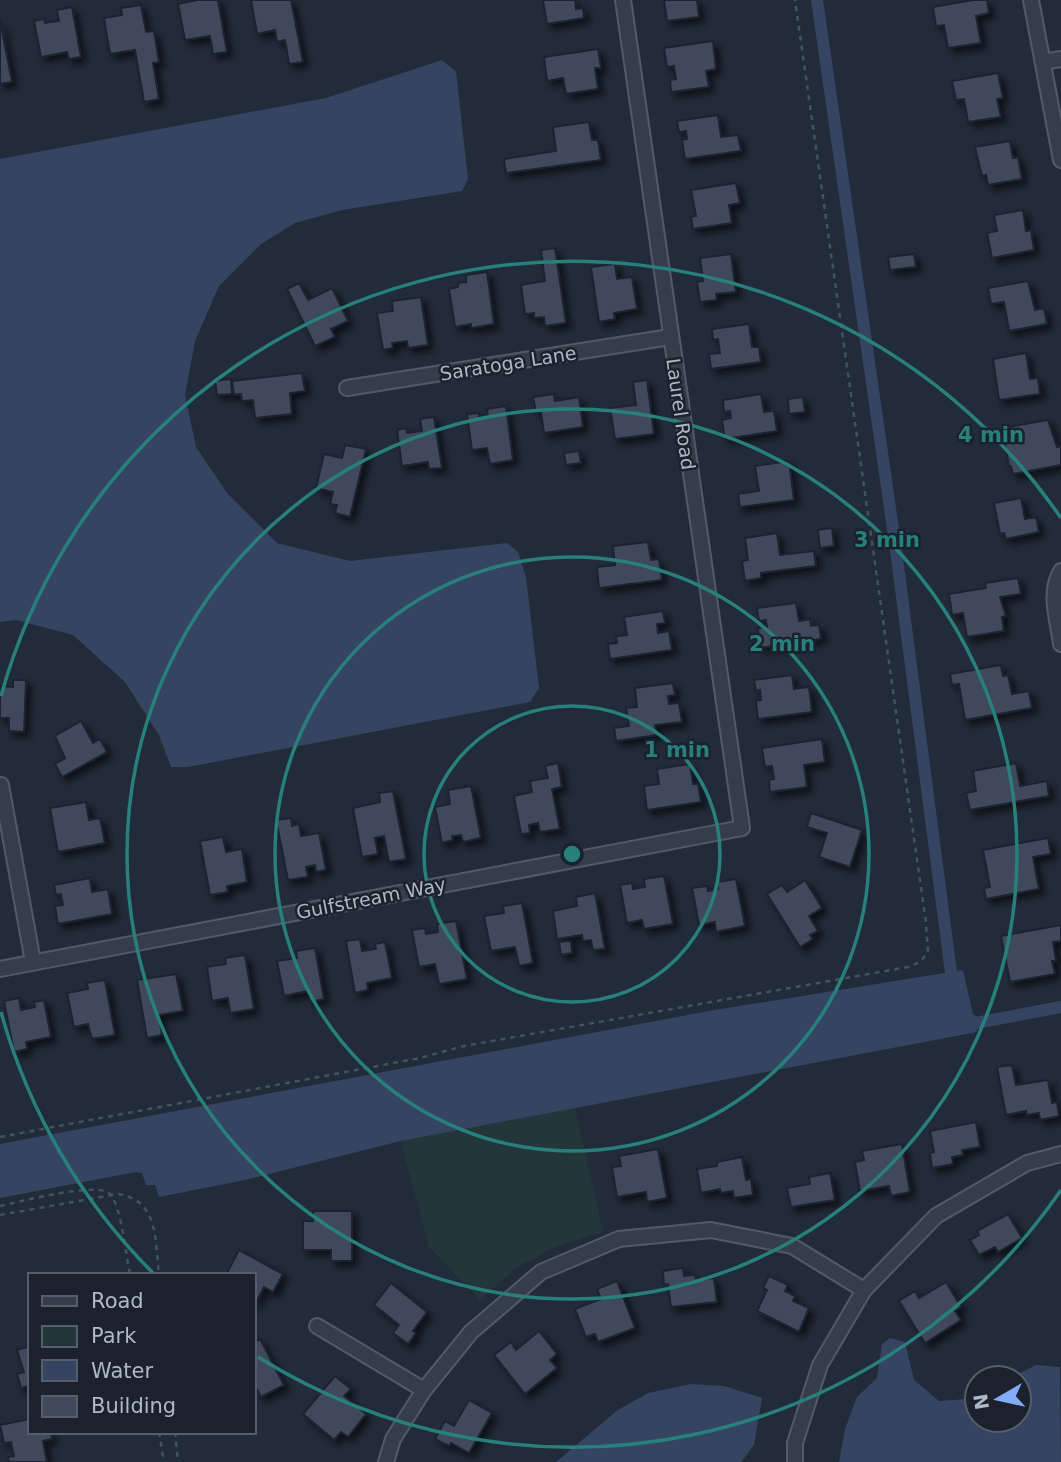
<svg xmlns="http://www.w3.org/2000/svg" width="1061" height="1462" viewBox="0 0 1061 1462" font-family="'DejaVu Sans',sans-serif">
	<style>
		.green { fill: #23373a }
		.water { fill: #354561 }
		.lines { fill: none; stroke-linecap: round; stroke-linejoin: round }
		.canal { stroke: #354561; stroke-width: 12 }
		.building { fill: #404a5b; stroke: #1c2430; stroke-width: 2; filter: url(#shadow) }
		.minor-casing { stroke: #535a67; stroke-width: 18 }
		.path { stroke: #415458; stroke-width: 2.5; stroke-dasharray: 5 5; stroke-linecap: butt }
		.minor { stroke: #353d4a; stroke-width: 14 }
		.ring { fill: none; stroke: #27807b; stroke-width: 3.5 }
		.labels { text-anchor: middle; stroke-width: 5; stroke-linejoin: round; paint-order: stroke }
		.street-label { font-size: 19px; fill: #b0b7c6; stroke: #1b222e }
		.centre { fill: #27807b; stroke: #1b222e; stroke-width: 3.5 }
		.ring-label { font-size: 21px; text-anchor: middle; font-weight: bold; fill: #27807b; stroke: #1b222e; stroke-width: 5; stroke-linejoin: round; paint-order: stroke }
	</style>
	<defs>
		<filter id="shadow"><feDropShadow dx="5" dy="5" stdDeviation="3.5" flood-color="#0009"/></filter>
	</defs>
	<rect width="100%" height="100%" fill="#222b39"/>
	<!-- green -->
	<polygon class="green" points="575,1108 603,1232 557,1246 517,1267 480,1300 429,1247 401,1141"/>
	<!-- water -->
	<g class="water">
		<polygon points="442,60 456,72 468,179 462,191 342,210 295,223 261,244 219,286 195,341 185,395 196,447 227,493 277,543 350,561 507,543 518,552 526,577 539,688 530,702 188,767 171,767 159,735 125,682 73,635 16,620 0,622 0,159 326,98"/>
		<polygon points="963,970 977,1032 401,1141 245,1180 159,1197 155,1185 146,1185 142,1173 136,1172 0,1198 0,1144 709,1011"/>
		<polygon points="890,1338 905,1342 914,1380 939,1401 968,1399 977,1394 977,1420 1019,1420 1019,1378 1010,1378 1036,1365 1060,1367 1061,1462 839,1462 845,1429 857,1397 877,1378 882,1344"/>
		<polygon points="691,1384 724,1386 762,1398 754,1445 741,1462 556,1462 618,1410 648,1393"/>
	</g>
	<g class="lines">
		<!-- canal -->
		<g class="canal">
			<polyline points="817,0 895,543 953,988"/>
			<polyline points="962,1015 976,1023 1061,1007"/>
		</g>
	</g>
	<!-- building -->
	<g class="building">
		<polygon points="197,0 218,0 227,52 213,54 210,36 185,40 178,4"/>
		<polygon points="251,0 291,0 303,62 289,64 285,40 277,42 275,30 257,34"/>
		<polygon points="543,0 575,0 576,9 583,8 584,18 547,24"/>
		<polygon points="664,0 697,0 699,17 667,21"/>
		<polygon points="973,0 987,0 989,13 976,16 981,43 948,48 944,25 936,26 933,7"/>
		<polygon points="141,5 146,32 154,31 159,62 153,63 159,99 144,102 135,50 110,54 104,18 122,15 121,8"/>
		<polygon points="72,7 81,57 69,59 67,52 41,57 34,21 44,19 45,23 59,21 57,10"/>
		<polygon points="0,20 12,82 0,84"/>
		<polygon points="713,41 716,69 706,71 709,87 671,92 670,80 676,79 674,66 667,67 664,48"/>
		<polygon points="598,49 601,68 595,68 598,89 566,94 563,78 547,81 544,57"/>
		<polygon points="998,73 1003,98 997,99 1001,117 968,122 964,99 956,100 952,81"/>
		<polygon points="718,115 721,137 738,135 741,151 685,159 682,140 687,139 686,131 679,132 677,121"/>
		<polygon points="589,122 592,140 598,140 601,160 506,173 504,159 556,151 553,127"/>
		<polygon points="1010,141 1013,158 1018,157 1022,179 988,185 986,175 982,176 975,147"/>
		<polygon points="736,183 740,203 729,205 732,223 693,229 691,217 696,216 691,190"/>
		<polygon points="1023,210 1026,231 1031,230 1034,250 992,258 987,233 997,231 994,215"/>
		<polygon points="555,248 566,323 545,326 544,317 534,318 534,313 525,314 521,285 545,281 541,250"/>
		<polygon points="731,254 736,292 716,294 717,300 700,302 697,282 703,281 700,258"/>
		<polygon points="914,254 916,267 890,270 888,257"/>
		<polygon points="615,264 617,279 632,277 637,309 614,313 615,319 599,322 591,267"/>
		<polygon points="487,272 494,324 471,328 471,324 455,327 449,289 458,287 458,283 466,282 466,275"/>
		<polygon points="1028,281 1035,310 1044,308 1047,324 1009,331 1004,302 991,304 988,288"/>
		<polygon points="299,283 308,300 332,288 348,321 331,329 335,337 315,346 287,289"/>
		<polygon points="421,297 428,345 408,348 407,341 392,343 393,348 383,350 377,313 393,311 392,301"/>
		<polygon points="749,324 752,347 759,347 761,362 711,369 709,354 720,353 718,339 713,340 712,329"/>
		<polygon points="1026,353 1030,379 1038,378 1040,394 999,400 993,359"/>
		<polygon points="302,373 305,391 290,393 292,414 255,418 253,400 242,401 241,394 234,395 232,381"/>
		<polygon points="231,379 232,394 217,395 215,381"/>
		<polygon points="647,380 654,434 615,439 610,408 636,405 633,382"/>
		<polygon points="554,394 555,401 579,397 583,427 544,433 541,412 536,413 533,397"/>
		<polygon points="761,394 764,412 774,411 777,431 725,439 722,420 731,418 730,411 724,412 723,400"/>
		<polygon points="803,397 805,412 789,414 788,399"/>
		<polygon points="506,406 513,460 490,464 487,448 472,450 467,414 479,413 479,418 488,417 487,409"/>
		<polygon points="434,417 442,468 429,469 428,462 402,466 397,430 406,428 407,433 422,431 420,419"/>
		<polygon points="1048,420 1057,447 1061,446 1061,465 1013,474 1011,466 1009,466 1002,428"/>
		<polygon points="345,445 366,449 350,517 335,513 337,505 330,504 333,492 316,488 324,454 342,458"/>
		<polygon points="579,451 581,463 566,465 564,453"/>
		<polygon points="789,461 794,500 740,507 738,494 759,491 755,466"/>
		<polygon points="1021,498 1025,519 1036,517 1039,532 1006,539 1004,533 1000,534 994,503"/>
		<polygon points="832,528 834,546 820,548 818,530"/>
		<polygon points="777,533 780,555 814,551 816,566 761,573 761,578 745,581 742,561 748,560 745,538"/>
		<polygon points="648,542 651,560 659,559 662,580 599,588 597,567 615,565 613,546"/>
		<polygon points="1018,578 1021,594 1000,597 1006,616 1002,617 1004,631 967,637 963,613 952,615 949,594 986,588 985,583"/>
		<polygon points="796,603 799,621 810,619 811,626 819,625 821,639 760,648 758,628 767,627 766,620 759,621 757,608"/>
		<polygon points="663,611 665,623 657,624 658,633 669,631 672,650 610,659 608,644 617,643 616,636 627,635 624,617"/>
		<polygon points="1001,665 1003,676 1008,675 1012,694 1029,691 1032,708 965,720 959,684 952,685 950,674"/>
		<polygon points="792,675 794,689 809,687 812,712 758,719 756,701 761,700 760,690 756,691 754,680"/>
		<polygon points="13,680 26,680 24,732 9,731 9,718 0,718 0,686 13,687"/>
		<polygon points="673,683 675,695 668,696 669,704 679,703 682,722 655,725 657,735 616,741 614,728 629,726 626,708 637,707 635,688"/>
		<polygon points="81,721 93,743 100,739 107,752 62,777 55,764 65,758 55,736"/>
		<polygon points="822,739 825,762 804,765 807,787 770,792 769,780 774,779 772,766 765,767 762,748"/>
		<polygon points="558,763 562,787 552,789 560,829 540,832 538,823 529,825 530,833 521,834 514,796 532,792 530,781 548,778 545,766"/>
		<polygon points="1016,763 1020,786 1047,781 1049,796 970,810 966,793 976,791 973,771"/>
		<polygon points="690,764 693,784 698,784 701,802 647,810 644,786 659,784 657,769"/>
		<polygon points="471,786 481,838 463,842 461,835 452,836 453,840 442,843 435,807 450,804 448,790"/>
		<polygon points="393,791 406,859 389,862 384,836 375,838 378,854 362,857 353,808 380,802 379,793"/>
		<polygon points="86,802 89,820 100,818 105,843 58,852 50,808"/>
		<polygon points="811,813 862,830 850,867 819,857 827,833 807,827"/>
		<polygon points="291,818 292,826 299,824 301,836 319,833 326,870 316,872 315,865 306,867 308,877 288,880 276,820"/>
		<polygon points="223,837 226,852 242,849 247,882 227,886 228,892 210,895 200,841"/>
		<polygon points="1048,838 1051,854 1033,857 1039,889 986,899 984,888 990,887 983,850"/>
		<polygon points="664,876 673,924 644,929 642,920 627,923 620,885 632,883 633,889 645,887 644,879"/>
		<polygon points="90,878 92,892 108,889 112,914 58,924 55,906 63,905 61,894 56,895 54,885"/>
		<polygon points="736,879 745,926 716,932 715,922 699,925 692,888 707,886 708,891 718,889 717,882"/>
		<polygon points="805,880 822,908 809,916 818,931 810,935 813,939 800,947 767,894 782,885 787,892"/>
		<polygon points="595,893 605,949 593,950 591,940 583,941 582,935 557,939 553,911 577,906 576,897"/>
		<polygon points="522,903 533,963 519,966 515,947 491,951 484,916 504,913 503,906"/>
		<polygon points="456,921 467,979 439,984 435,964 419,967 412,930 425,928 426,934 438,932 437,924"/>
		<polygon points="1061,925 1061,941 1053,942 1056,961 1052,961 1055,974 1010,982 1001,936"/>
		<polygon points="360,939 362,951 376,949 375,944 385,942 392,978 367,983 368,990 355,993 346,941"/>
		<polygon points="571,941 572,953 561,955 559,942"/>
		<polygon points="315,948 324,999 310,1002 308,991 284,996 277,961 297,958 296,951"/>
		<polygon points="245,955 254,1009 230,1013 228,998 212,1001 207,967 226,964 225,958"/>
		<polygon points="176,974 183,1011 159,1015 162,1035 147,1038 137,980"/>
		<polygon points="105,980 115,1035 92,1039 88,1024 74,1027 67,993 88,989 87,983"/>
		<polygon points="19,998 21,1010 35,1007 34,1002 44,1000 51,1037 26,1042 27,1049 14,1052 4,1001"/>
		<polygon points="1012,1065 1016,1085 1048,1080 1052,1103 1057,1102 1059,1116 1040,1120 1039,1113 1027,1115 1026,1111 1006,1115 997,1067"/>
		<polygon points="976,1122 980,1147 962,1150 963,1155 952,1157 953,1164 932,1168 930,1153 934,1152 930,1131"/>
		<polygon points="902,1144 910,1192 891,1196 889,1186 860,1191 855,1162 864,1160 862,1151"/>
		<polygon points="658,1149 667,1198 647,1202 646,1192 617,1197 612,1167 621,1166 619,1156"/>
		<polygon points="742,1157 746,1180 751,1179 753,1195 734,1198 733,1191 721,1193 720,1189 701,1193 697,1169 717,1166 717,1162"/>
		<polygon points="830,1173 835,1200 791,1207 787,1188 810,1184 809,1177"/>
		<polygon points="313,1211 352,1211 352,1261 331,1261 331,1250 303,1250 303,1221 313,1221"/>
		<polygon points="1008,1214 1022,1238 998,1252 995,1247 979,1255 970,1240 979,1235 977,1231"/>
		<polygon points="239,1250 283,1274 273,1292 264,1287 254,1306 254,1275 226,1275"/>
		<polygon points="683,1268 684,1276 695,1275 696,1280 714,1278 717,1302 671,1307 668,1284 664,1285 663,1271"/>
		<polygon points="769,1276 788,1285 785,1291 795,1296 793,1301 809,1308 799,1332 757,1311 767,1290 763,1288"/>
		<polygon points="617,1281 635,1328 598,1342 595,1334 586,1337 575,1309 601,1299 597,1289"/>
		<polygon points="946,1282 961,1307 955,1311 961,1320 925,1343 899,1301 915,1291 919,1298"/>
		<polygon points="391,1283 427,1312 413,1331 416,1333 408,1344 393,1333 399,1325 374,1305"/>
		<polygon points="539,1331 557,1354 550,1360 557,1368 525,1394 494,1355 511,1342 516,1350"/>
		<polygon points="260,1339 284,1385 261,1397 254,1384 254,1342"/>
		<polygon points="30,1346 30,1386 21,1388 17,1374 24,1372 17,1350"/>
		<polygon points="335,1376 351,1389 344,1396 366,1414 348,1437 341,1432 334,1440 303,1414"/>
		<polygon points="469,1400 492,1413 469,1453 451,1443 449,1446 435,1439 445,1421 454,1426"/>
		<polygon points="30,1419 30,1432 51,1432 52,1439 43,1441 47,1462 9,1462 8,1457 14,1456 11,1442 4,1443 0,1425"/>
	</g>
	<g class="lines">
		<!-- minor casing -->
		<g class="minor-casing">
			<g id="minor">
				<polyline points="1031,0 1061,160"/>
				<polyline points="1043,62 1061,59"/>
				<polyline points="347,388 670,337"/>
				<path d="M1061,571C1048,593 1058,621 1061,644"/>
				<polyline points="1,785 33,962"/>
				<polyline points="0,969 742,828 623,0"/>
				<polyline points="317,1326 424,1390"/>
				<polyline points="386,1462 393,1439 424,1390 471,1332 541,1272 619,1239 711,1230 792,1246 864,1290"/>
				<polyline points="795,1462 795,1443 820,1365 864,1290 936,1216 1027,1163 1061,1154"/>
			</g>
		</g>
		<!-- path -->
		<g class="path">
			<polyline points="0,1137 420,1058 464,1046 908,967 920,962 928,952 926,923 795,0"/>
			<path d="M0,1206C19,1202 101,1180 111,1195C122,1211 126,1255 130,1275"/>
			<path d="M0,1215L118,1194C159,1200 155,1241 159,1275"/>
			<polyline points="159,1432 164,1462"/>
			<polyline points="175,1432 178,1462"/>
		</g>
		<!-- minor -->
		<use href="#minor" class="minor"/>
	</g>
	<!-- distance rings -->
	<g class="ring">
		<circle cx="572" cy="854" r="148"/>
		<circle cx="572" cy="854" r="297"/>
		<circle cx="572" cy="854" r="445"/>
		<path d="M1061 1190A593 593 0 0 1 258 1357M153 1273A593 593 0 0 1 1 1012M1 696A593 593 0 0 1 1061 518"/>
	</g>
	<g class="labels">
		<!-- street labels -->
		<g class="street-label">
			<text transform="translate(508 363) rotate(-9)" y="7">Saratoga Lane</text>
			<text transform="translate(681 414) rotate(82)" y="7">Laurel Road</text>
			<text transform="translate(371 898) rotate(-11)" y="7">Gulfstream Way</text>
		</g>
	</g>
	<circle cx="572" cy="854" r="10" class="centre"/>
	<g class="ring-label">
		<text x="991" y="442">4 min</text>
		<text x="887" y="547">3 min</text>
		<text x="782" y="651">2 min</text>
		<text x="677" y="757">1 min</text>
	</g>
	<!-- legend -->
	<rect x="28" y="1273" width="228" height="161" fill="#1b222e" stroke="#575e6b" stroke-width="2"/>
	<rect x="42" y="1296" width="35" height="10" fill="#353d4a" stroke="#575e6b" stroke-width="2"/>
	<text x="91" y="1308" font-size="21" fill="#b0b7c6">Road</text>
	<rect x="42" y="1326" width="35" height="21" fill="#23373a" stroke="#575e6b" stroke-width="2"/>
	<text x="91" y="1343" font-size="21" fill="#b0b7c6">Park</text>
	<rect x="42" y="1360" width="35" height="21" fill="#354561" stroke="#575e6b" stroke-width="2"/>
	<text x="91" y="1378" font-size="21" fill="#b0b7c6">Water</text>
	<rect x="42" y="1396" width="35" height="21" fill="#404a5b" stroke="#575e6b" stroke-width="2"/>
	<text x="91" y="1413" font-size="21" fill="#b0b7c6">Building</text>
	<!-- north arrow -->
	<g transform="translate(998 1399) rotate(261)"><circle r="33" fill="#1b222e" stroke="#575e6b" stroke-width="2"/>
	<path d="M0-5L12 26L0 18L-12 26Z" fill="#84abf7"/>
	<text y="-10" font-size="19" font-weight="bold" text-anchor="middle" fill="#b0b7c6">N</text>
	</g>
</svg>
